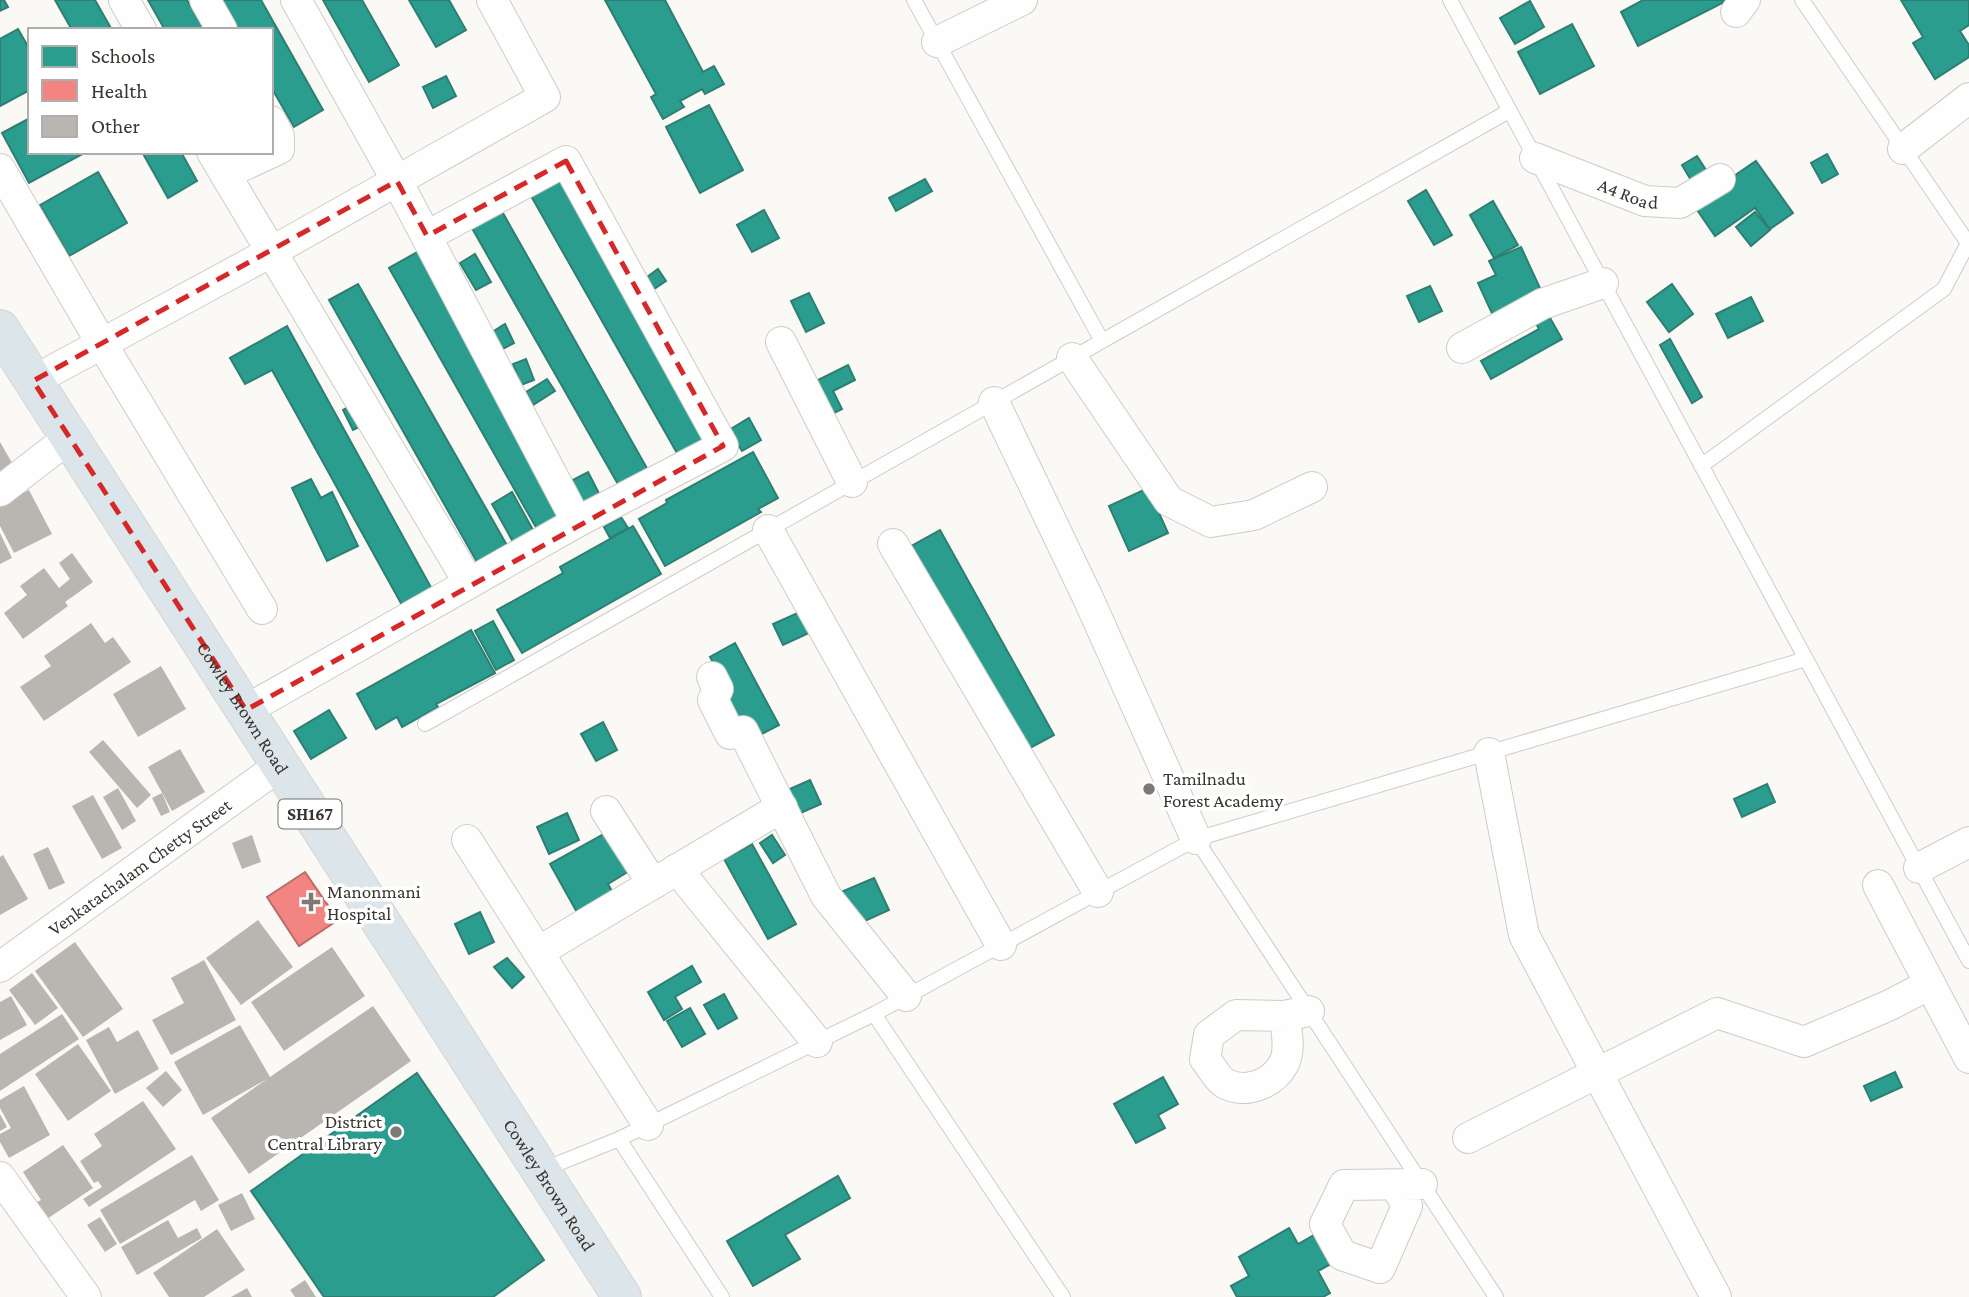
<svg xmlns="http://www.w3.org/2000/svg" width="1969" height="1297" viewBox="0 0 1969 1297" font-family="'Crimson Pro',serif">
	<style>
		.schools { fill: #2a9d8f; stroke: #2e7e72; stroke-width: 2 }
		.health { fill: #f28482; stroke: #ba6c69; stroke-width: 2 }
		.building { fill: #b9b5b1 }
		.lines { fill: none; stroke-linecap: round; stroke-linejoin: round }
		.service-casing { stroke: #cfccc7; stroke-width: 16 }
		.minor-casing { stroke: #cfccc7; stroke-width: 32 }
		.primary-casing { stroke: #d6d4d2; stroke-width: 40 }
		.service { stroke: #fefefe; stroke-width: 14 }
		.minor { stroke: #fefefe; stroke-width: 30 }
		.primary { stroke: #dce5ea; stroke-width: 38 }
		.marked { fill: none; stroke: #d62828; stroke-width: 5; stroke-dasharray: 14 9; stroke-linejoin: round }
		.poi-dot { fill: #7d7a75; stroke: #fff; stroke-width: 2.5 }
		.labels { text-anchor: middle; stroke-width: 7; stroke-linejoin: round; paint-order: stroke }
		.shield { fill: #fff; stroke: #74726d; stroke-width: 2 }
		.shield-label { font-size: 18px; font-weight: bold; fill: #39352f }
		.street-label { font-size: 19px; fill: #39352f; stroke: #fff }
		.poi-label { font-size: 19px; fill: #39352f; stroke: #fff; text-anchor: start }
	</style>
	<rect width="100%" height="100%" fill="#fbf9f6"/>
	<!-- schools -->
	<g class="schools">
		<polygon points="0,0 4,0 8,7 0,11"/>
		<polygon points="55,0 95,0 112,30 72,30"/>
		<polygon points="148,0 187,0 204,30 165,30"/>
		<polygon points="222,0 261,0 323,110 294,127 271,87 271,30 239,30"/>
		<polygon points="323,0 362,0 399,65 369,82"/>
		<polygon points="409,0 449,0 466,30 436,47"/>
		<polygon points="605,0 665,0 703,72 714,66 724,84 705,94 702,89 680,101 684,107 663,119 651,97 656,94"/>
		<polygon points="1643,0 1728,0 1638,46 1621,12"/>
		<polygon points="1901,0 1969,0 1969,25 1960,31 1969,45 1969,57 1935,79 1913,43 1923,37"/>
		<polygon points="1530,1 1544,27 1515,44 1500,18"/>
		<polygon points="1572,24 1594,66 1540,94 1518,52"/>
		<polygon points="18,29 30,50 30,90 0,106 0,39"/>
		<polygon points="446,76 456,96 433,108 423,87"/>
		<polygon points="709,105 743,170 700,193 666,127"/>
		<polygon points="30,118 30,152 86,152 29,183 2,133"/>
		<polygon points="142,152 181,152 197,181 168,198"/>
		<polygon points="1827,154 1838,174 1822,183 1811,163"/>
		<polygon points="1697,156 1706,170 1691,180 1682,165"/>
		<polygon points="1756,161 1793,213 1770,229 1755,208 1715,236 1693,204"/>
		<polygon points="98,172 127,223 69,256 40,205"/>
		<polygon points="925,179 932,191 896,211 889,198"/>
		<polygon points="561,180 710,443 681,460 531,196"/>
		<polygon points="1426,190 1452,235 1434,245 1408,201"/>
		<polygon points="1493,201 1518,245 1494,258 1470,215"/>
		<polygon points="499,206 648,470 619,486 469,223"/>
		<polygon points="764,210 779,238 752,252 737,225"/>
		<polygon points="1755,212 1770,230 1751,246 1736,227"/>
		<polygon points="1521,247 1545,299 1496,322 1478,283 1496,275 1489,261"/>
		<polygon points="419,251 568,514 538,531 389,268"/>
		<polygon points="475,254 491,282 476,290 460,263"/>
		<polygon points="658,269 666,281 654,289 647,277"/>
		<polygon points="358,284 508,547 478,564 329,300"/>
		<polygon points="1672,284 1693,314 1669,332 1647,302"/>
		<polygon points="1430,286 1442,311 1419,322 1407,296"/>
		<polygon points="809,293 824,323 806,332 791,301"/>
		<polygon points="1751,297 1763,321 1728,338 1716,314"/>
		<polygon points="1545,309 1562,339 1491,379 1481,361 1539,329 1532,316"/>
		<polygon points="505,324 514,343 501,350 492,332"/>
		<polygon points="287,326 433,591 403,607 272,370 245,384 230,358"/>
		<polygon points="1670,339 1702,397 1692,403 1660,345"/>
		<polygon points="526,359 534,380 521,385 513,364"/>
		<polygon points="848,365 855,380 833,391 842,409 826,417 810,384"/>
		<polygon points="547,379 555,391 533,405 526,392"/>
		<polygon points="354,404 365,424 353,430 343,410"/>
		<polygon points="749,418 761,440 742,451 729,430"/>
		<polygon points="753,452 778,498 758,509 761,512 665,566 639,519 667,503 666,500"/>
		<polygon points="588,472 603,501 587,510 571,481"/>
		<polygon points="311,479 321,498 332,492 358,546 327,561 292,488"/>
		<polygon points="1148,488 1168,533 1129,551 1109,506"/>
		<polygon points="512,492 538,539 518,551 492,504"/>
		<polygon points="621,517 628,528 610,538 604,527"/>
		<polygon points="633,526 661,574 522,653 497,610 563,573 560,567"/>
		<polygon points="940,530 1054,735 1019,754 906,549"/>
		<polygon points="802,611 811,632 783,645 773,624"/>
		<polygon points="493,621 514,660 496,670 475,631"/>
		<polygon points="471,630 495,673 436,704 438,707 402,727 397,717 376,729 357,694"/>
		<polygon points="735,643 779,725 756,737 718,700 730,694 710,657"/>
		<polygon points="329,710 346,738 311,759 294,731"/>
		<polygon points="603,722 617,750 596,761 581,734"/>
		<polygon points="810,780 821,804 794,816 783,792"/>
		<polygon points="1767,784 1775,802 1742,817 1734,799"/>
		<polygon points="567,813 579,840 549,854 537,827"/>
		<polygon points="609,831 631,870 608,884 613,893 578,914 550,864"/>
		<polygon points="772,835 785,855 773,863 760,843"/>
		<polygon points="752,844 796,924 768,939 724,859"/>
		<polygon points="874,878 889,910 856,925 841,892"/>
		<polygon points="480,912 494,942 469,954 455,924"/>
		<polygon points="507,958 524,977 512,988 494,967"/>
		<polygon points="692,966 701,982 675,997 682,1009 664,1020 648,992"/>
		<polygon points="724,994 737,1018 718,1029 704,1005"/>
		<polygon points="690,1008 705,1034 682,1047 667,1021"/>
		<polygon points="1895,1072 1902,1087 1871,1101 1864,1086"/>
		<polygon points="417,1073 544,1260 493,1297 324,1297 251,1191"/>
		<polygon points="1163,1077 1178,1104 1158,1115 1165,1128 1136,1143 1114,1104"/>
		<polygon points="838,1176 850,1198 785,1235 800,1259 753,1286 727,1241"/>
		<polygon points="1289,1228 1298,1244 1321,1231 1338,1260 1318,1271 1330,1293 1323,1297 1237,1297 1231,1286 1249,1276 1239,1257"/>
	</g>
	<!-- health -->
	<polygon class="health" points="305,872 338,920 299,946 267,897"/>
	<!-- building -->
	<g class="building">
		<polygon points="0,442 19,475 0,485"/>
		<polygon points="29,490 52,534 14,553 0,526 0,505"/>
		<polygon points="0,533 12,558 0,564"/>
		<polygon points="72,553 93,582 65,602 68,606 23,639 4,613 27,595 20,586 44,568 59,588 70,579 59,563"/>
		<polygon points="91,623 105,643 113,637 131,662 44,721 20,687 51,666 44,656"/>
		<polygon points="161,666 186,709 138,737 113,694"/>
		<polygon points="103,740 151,795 137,808 89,752"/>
		<polygon points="180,749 205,792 172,811 148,767"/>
		<polygon points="118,788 136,821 122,830 103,797"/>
		<polygon points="162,793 170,812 161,816 152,798"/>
		<polygon points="93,795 122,848 102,859 72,806"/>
		<polygon points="252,835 261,862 242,869 232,843"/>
		<polygon points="48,847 65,883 49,890 33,854"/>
		<polygon points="3,855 28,899 0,915 0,857"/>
		<polygon points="258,920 293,967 241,1005 206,958"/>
		<polygon points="75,942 123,1009 83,1037 35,971"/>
		<polygon points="332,947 365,996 284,1051 251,1002"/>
		<polygon points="204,960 236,1020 171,1055 152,1020 184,1003 171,978"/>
		<polygon points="32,973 58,1008 35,1025 9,990"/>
		<polygon points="11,996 27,1025 0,1040 0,1002"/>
		<polygon points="373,1006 411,1061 249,1174 211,1118 267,1079 203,1115 174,1062 240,1025 270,1077"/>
		<polygon points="62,1014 79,1039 0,1091 0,1054"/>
		<polygon points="109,1027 117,1042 138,1030 159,1069 115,1094 86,1040"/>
		<polygon points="78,1044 111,1091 68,1121 35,1074"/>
		<polygon points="166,1071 182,1090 163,1107 146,1088"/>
		<polygon points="24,1086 50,1135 9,1158 0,1142 0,1134 11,1128 0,1108 0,1100"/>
		<polygon points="143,1101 176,1149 89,1207 83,1199 102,1187 98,1181 94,1183 80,1161 102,1146 94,1134"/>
		<polygon points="0,1114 7,1127 0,1131"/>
		<polygon points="63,1145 93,1188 47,1219 37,1202 41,1200 23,1172"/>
		<polygon points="192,1155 219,1200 201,1211 195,1200 120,1244 100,1210"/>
		<polygon points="242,1193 255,1219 231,1231 218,1205"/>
		<polygon points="100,1217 117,1244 105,1252 87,1225"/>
		<polygon points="168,1220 178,1238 197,1228 202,1238 137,1275 121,1247"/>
		<polygon points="217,1229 245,1270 204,1297 169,1297 153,1273"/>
		<polygon points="305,1280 316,1297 295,1297 290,1290"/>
		<polygon points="247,1288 252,1297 231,1297"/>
	</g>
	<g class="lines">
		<!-- service casing -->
		<g class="service-casing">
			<g id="service">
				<polyline points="914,0 1102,341"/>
				<polyline points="1450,0 1969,961"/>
				<polyline points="1701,466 1944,289 1968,243 1802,0"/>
				<polyline points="425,724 1509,111"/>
				<polyline points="1196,839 1496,1297"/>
				<polyline points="874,1014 1063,1297"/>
				<polyline points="619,1139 722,1297"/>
				<polyline points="542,1170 619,1139 874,1014 1196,839 1806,659"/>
			</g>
		</g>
		<!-- minor casing -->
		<g class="minor-casing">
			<g id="minor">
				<polyline points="124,0 141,30"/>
				<polyline points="205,0 222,30"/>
				<polyline points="296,0 397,181 577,522"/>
				<polyline points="1736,12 1745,0"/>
				<polyline points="937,42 1022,0"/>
				<polyline points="1903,149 1969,98"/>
				<polyline points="212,152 469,583"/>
				<path id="s1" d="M1535,158L1645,201L1680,203L1720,179"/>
				<polyline points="0,169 102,344 262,609"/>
				<polyline points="225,174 279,149 279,136 271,121"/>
				<polyline points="781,342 852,482"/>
				<polyline points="1462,348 1542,304 1603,283"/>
				<polyline points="1072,358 1169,501 1211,522 1254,515 1312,487"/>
				<polyline points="33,381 271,252 545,97 492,0"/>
				<polyline points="994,402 1088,598 1196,839"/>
				<polyline points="0,491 70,437"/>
				<polyline points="768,530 1001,945"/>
				<polyline points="893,544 1098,892"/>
				<polyline points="712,677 718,689 713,700 730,734 743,731 826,896 906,996"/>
				<polyline points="246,710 577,522 723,446 566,161 427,236"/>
				<polyline points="1489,753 1524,935 1716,1297"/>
				<polyline points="606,811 653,884"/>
				<polyline points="467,840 648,1125"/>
				<polyline points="1919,868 1969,842"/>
				<polyline points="677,869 817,1042"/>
				<polyline points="1878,885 1969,1058"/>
				<polyline points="538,952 782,807"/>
				<path id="s2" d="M0,967L279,766"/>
				<path d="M1284,1016C1287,1031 1291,1052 1283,1065C1272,1084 1246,1094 1226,1084C1218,1080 1211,1066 1205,1059L1209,1035L1236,1015L1284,1016L1309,1011"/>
				<polyline points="1468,1138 1717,1013 1804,1042 1890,1005 1930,984"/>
				<polyline points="0,1177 86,1297"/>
				<polyline points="1396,1186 1407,1206 1380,1268 1342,1255 1325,1224 1344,1185 1422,1184"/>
			</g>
		</g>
		<!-- primary casing -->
		<g class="primary-casing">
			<g id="primary">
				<path id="s3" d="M0,329L622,1297"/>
			</g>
		</g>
		<!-- service -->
		<use href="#service" class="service"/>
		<!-- minor -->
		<use href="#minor" class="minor"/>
		<!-- primary -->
		<use href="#primary" class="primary"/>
	</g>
	<!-- marked area -->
	<path class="marked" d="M566,161L723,446L246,710L33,381L397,181L427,236Z"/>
	<!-- markers -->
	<g class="poi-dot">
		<circle cx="1149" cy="789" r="7"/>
		<path d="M307.5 891.5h7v7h7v7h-7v7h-7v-7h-7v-7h7z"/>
		<circle cx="396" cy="1132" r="7"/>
	</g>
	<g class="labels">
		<!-- shield labels -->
		<rect class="shield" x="278.5" y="799.5" width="63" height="29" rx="5"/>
		<g class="shield-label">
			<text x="310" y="820">SH167</text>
		</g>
		<!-- street labels -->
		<g class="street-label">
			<text dy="7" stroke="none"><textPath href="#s1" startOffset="100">A4 Road</textPath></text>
			<text dy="7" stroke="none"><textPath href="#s3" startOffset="450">Cowley Brown Road</textPath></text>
			<text dy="7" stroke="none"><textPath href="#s2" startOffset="172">Venkatachalam Chetty Street</textPath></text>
			<text dy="7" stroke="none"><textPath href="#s3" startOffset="1017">Cowley Brown Road</textPath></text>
		</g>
		<!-- poi labels -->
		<g class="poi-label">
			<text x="1163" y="785">Tamilnadu<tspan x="1163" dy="22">Forest Academy</tspan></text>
			<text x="327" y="898">Manonmani<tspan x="327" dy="22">Hospital</tspan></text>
			<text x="382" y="1128" text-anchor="end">District<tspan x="382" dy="22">Central Library</tspan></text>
		</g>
	</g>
	<!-- legend -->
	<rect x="28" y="28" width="245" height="126" fill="#ffffff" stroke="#b0aeac" stroke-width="2"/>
	<rect x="42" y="46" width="35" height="21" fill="#2a9d8f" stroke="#b0aeac" stroke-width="2"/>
	<text x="91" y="63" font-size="21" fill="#39352f">Schools</text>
	<rect x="42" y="80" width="35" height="21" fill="#f28482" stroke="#b0aeac" stroke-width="2"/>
	<text x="91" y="98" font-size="21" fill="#39352f">Health</text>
	<rect x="42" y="116" width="35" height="21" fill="#b9b5b1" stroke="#b0aeac" stroke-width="2"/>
	<text x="91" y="133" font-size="21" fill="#39352f">Other</text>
</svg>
